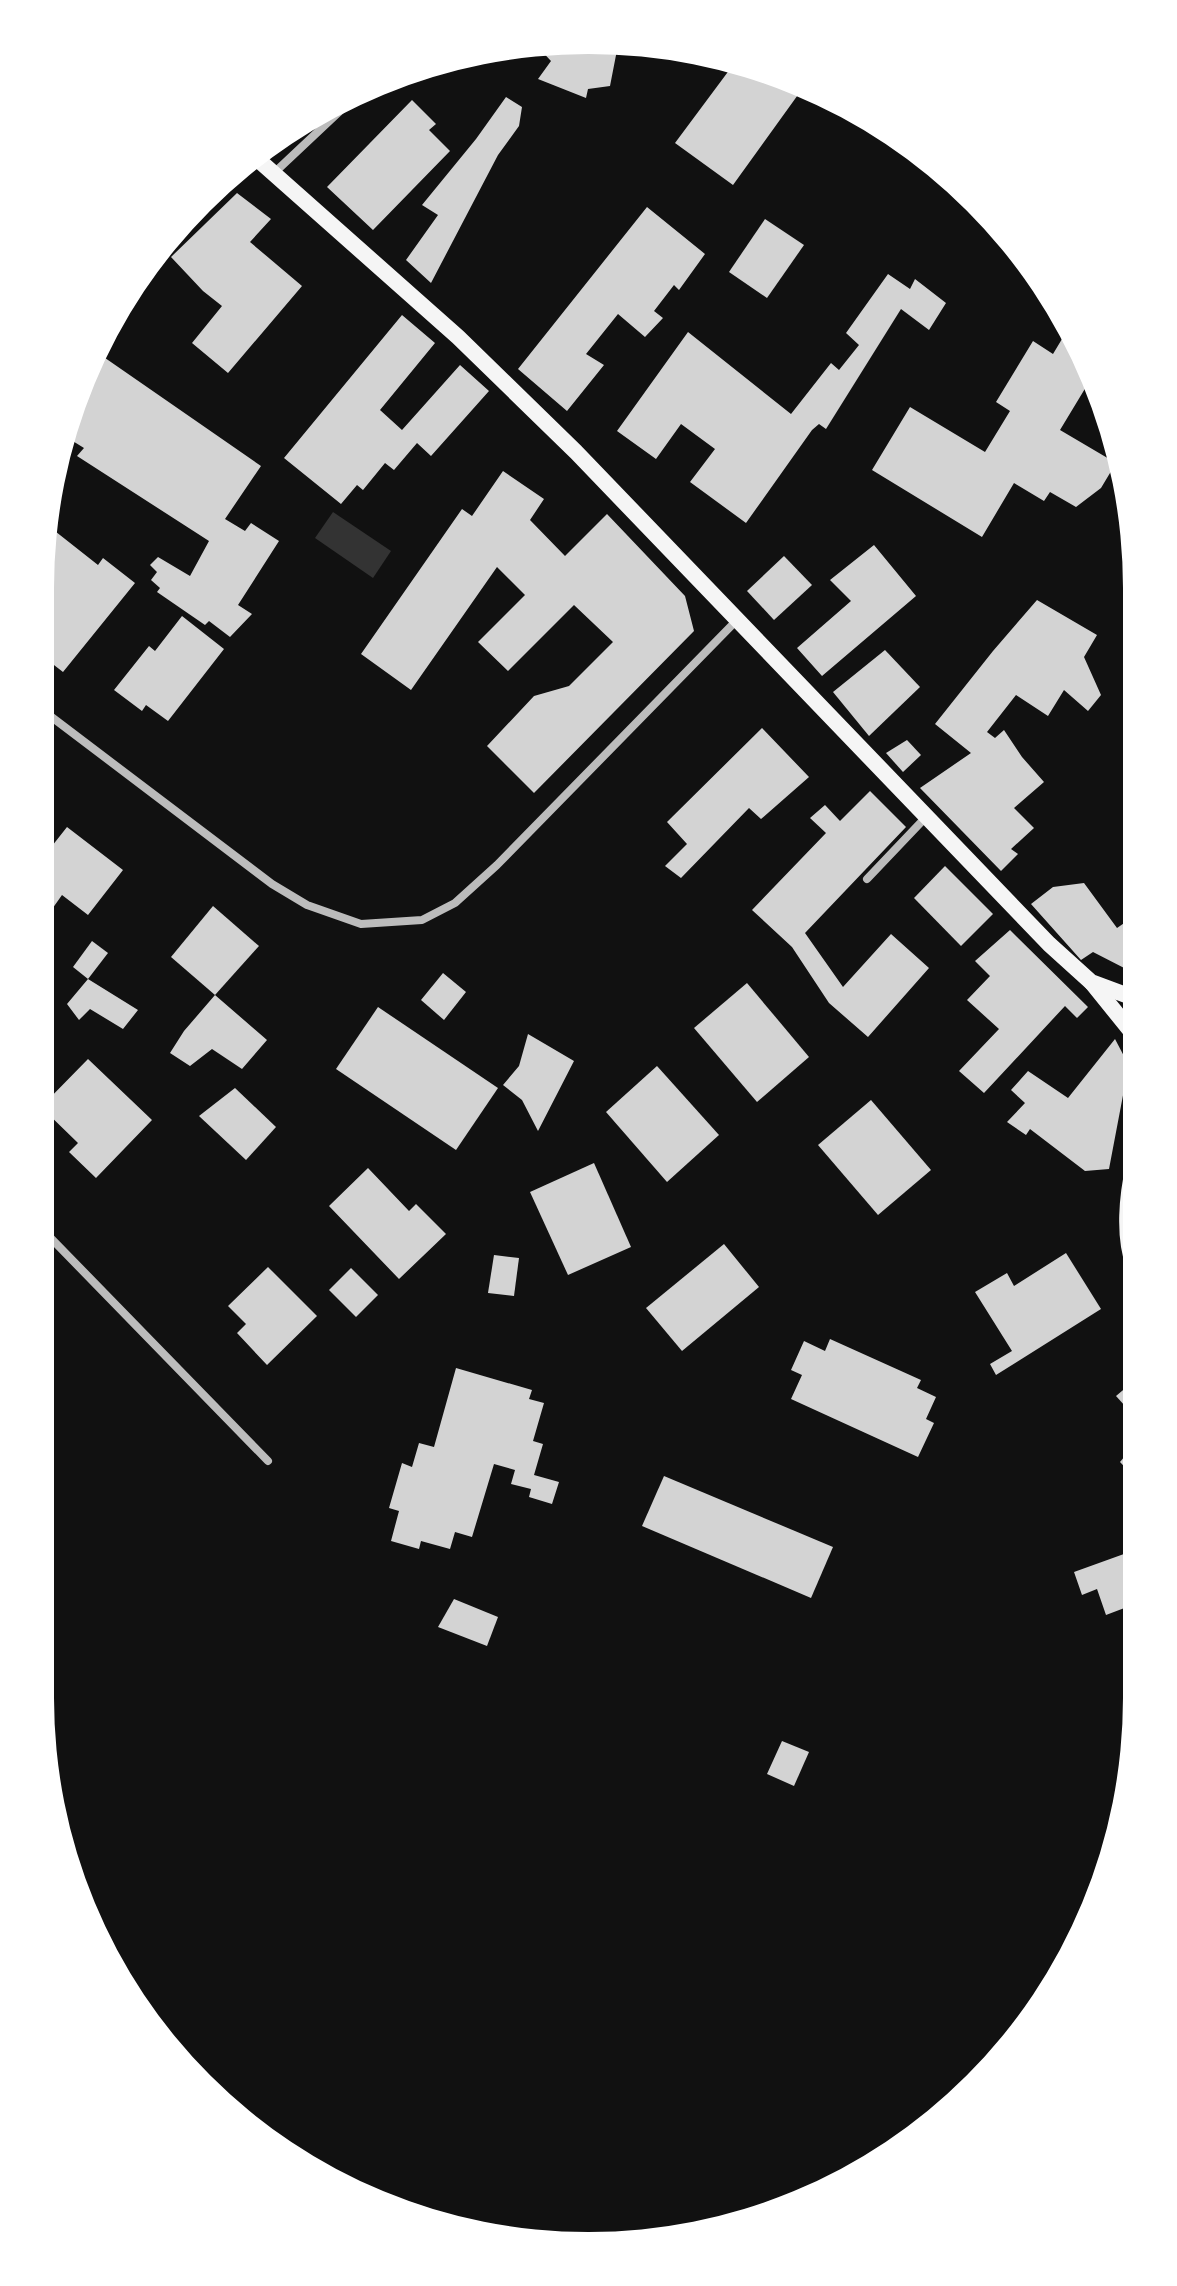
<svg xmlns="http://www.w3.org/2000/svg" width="1177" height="2286" viewBox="0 0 1177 2286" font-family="Commissioner,sans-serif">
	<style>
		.water { fill: #333 }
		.building { fill: #d3d3d3 }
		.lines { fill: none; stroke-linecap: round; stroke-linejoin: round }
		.minor { stroke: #bcbcbc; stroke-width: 8 }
		.secondary { stroke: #f5f5f5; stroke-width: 16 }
	</style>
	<rect width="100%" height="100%" fill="#111"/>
	<!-- water -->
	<polygon class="water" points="333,512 391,551 373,578 315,538"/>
	<!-- building -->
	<g class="building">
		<polygon points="615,42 617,50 610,86 588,89 586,98 538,79 551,61 535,44"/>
		<polygon points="736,61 793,82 791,85 800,92 733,185 675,143"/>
		<polygon points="506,97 522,107 519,126 498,155 431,283 406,260 438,215 422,205 476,139"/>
		<polygon points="412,100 436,124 429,130 450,151 373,230 327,187"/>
		<polygon points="295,127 282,142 278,139"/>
		<polygon points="237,193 271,219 250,242 302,286 228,373 192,343 222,306 203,291 171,257"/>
		<polygon points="647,207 705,254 679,290 674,285 654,311 663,318 645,337 618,314 586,354 604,365 567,411 518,369"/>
		<polygon points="765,219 804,245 767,298 729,272"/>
		<polygon points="888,274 910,289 915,279 946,303 929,330 901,309 826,429 819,424 812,430 746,523 690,482 715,449 681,424 656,459 617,431 688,332 791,414 831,363 839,370 859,345 846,333"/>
		<polygon points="402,315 435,343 380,410 402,430 460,365 489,391 431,456 417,443 394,470 385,463 363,490 357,485 341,504 284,458"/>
		<polygon points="1068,329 1095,379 1100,395 1086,387 1060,430 1116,463 1101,488 1076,507 1050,492 1044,501 1014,483 982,537 872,470 910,407 985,452 1010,411 996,402 1033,341 1053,354"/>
		<polygon points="95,351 261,466 225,519 245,531 251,523 279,541 238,605 252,614 230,637 209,621 205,625 157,592 160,588 151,580 157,572 150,565 158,557 190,576 209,541 77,456 84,448 63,435"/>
		<polygon points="503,471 544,499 530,520 565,556 607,514 685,596 694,631 534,793 487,746 534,696 569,686 613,642 574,605 508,671 478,642 525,595 497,567 411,690 361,654 462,509 472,516"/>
		<polygon points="46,524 98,565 103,558 135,583 63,672 41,655 41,553"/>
		<polygon points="874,545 916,596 822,676 797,648 851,601 830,580"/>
		<polygon points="784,556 812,585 774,620 747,591"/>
		<polygon points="1037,600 1097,635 1084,657 1101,695 1088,711 1064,690 1048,716 1016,695 987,732 995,738 1004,730 1022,757 1044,782 1014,808 1034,828 1011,849 1018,854 1001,871 920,788 971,753 935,724 993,651"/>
		<polygon points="182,616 224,649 168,721 146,705 142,711 114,690 149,646 155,651"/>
		<polygon points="885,650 920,687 869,736 833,692"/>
		<polygon points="762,728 809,777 761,819 749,808 681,878 665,866 687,844 667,822"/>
		<polygon points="907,740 921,755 903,772 886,753"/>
		<polygon points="870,791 906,827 805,933 843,987 891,934 929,968 868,1037 829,1003 792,947 752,910 826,833 810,818 825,805 840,821"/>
		<polygon points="67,827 123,870 88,915 62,895 50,912 41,905 41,860"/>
		<polygon points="945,866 993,914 961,946 914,898"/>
		<polygon points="1084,883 1117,928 1133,917 1134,967 1130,971 1093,952 1081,960 1031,904 1053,887"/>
		<polygon points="213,906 259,946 215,995 171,957"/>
		<polygon points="1010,930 1088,1007 1077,1018 1065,1006 984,1093 959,1071 999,1029 967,1000 990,976 975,961"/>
		<polygon points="92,941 108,953 88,979 73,967"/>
		<polygon points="443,973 466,992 444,1020 421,1000"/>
		<polygon points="88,979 138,1010 123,1029 90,1009 79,1020 67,1004"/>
		<polygon points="747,983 809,1057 757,1102 694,1028"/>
		<polygon points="215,995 267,1040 242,1069 212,1049 190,1066 170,1053 184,1031"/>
		<polygon points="378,1007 498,1088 456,1150 336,1069"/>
		<polygon points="528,1034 574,1061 538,1131 522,1100 503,1085 519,1066"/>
		<polygon points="1115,1039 1126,1060 1124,1090 1109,1169 1085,1171 1030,1129 1026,1135 1007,1122 1025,1103 1011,1090 1028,1071 1068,1098"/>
		<polygon points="88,1059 152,1120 96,1178 69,1152 78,1143 41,1107"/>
		<polygon points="657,1066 719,1135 667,1182 606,1112"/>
		<polygon points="235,1088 276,1127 246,1160 199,1116"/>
		<polygon points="871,1100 931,1170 878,1215 818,1145"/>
		<polygon points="594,1163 631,1247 568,1275 530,1192"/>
		<polygon points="368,1168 409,1211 416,1204 446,1234 399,1279 329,1206"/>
		<polygon points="724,1244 759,1287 682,1351 646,1308"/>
		<polygon points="1066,1253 1101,1309 996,1375 990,1364 1012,1351 975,1292 1007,1273 1014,1286"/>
		<polygon points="494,1255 519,1258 514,1296 488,1293"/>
		<polygon points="268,1267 317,1316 267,1365 237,1333 246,1324 228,1306"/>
		<polygon points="351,1268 378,1295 356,1317 329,1290"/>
		<polygon points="830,1339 921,1380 917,1388 936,1397 926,1419 934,1423 918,1457 791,1399 802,1375 791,1370 804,1341 825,1351"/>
		<polygon points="456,1368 532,1390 529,1399 544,1403 533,1441 543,1444 534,1475 559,1482 552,1504 529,1497 531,1489 511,1484 515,1470 494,1464 472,1537 455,1532 450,1549 421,1541 419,1549 391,1541 399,1511 389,1508 402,1463 412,1467 419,1443 434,1447"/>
		<polygon points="1135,1380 1135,1417 1116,1396"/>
		<polygon points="1135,1444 1135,1478 1120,1462"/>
		<polygon points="664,1476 833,1547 811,1598 642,1526"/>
		<polygon points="1135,1550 1135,1604 1106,1615 1097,1589 1082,1595 1074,1572"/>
		<polygon points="454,1599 498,1617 487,1646 438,1627"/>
		<polygon points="782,1741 809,1752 794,1786 767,1774"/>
	</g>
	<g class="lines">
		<!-- minor -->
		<g class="minor">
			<polyline points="274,173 358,94"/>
			<polyline points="41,709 272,884 307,905 361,924 422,920 455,903 497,865 736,621"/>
			<polyline points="867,879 926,817"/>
			<polyline points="40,1227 268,1461"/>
		</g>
		<!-- secondary -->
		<g class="secondary">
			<polyline points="254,156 458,337 576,452 1049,944 1091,982 1134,998"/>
			<polyline points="1092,983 1134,1035"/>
			<path d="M1134,1165C1127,1195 1123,1236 1134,1266"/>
		</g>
	</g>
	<!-- crop -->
	<path d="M0 0H1177V2286H0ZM588 54H589A534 534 0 0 1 1123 588V1698A534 534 0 0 1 589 2232H588A534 534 0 0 1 54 1698V588A534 534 0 0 1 588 54Z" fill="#fff" fill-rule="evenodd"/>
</svg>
